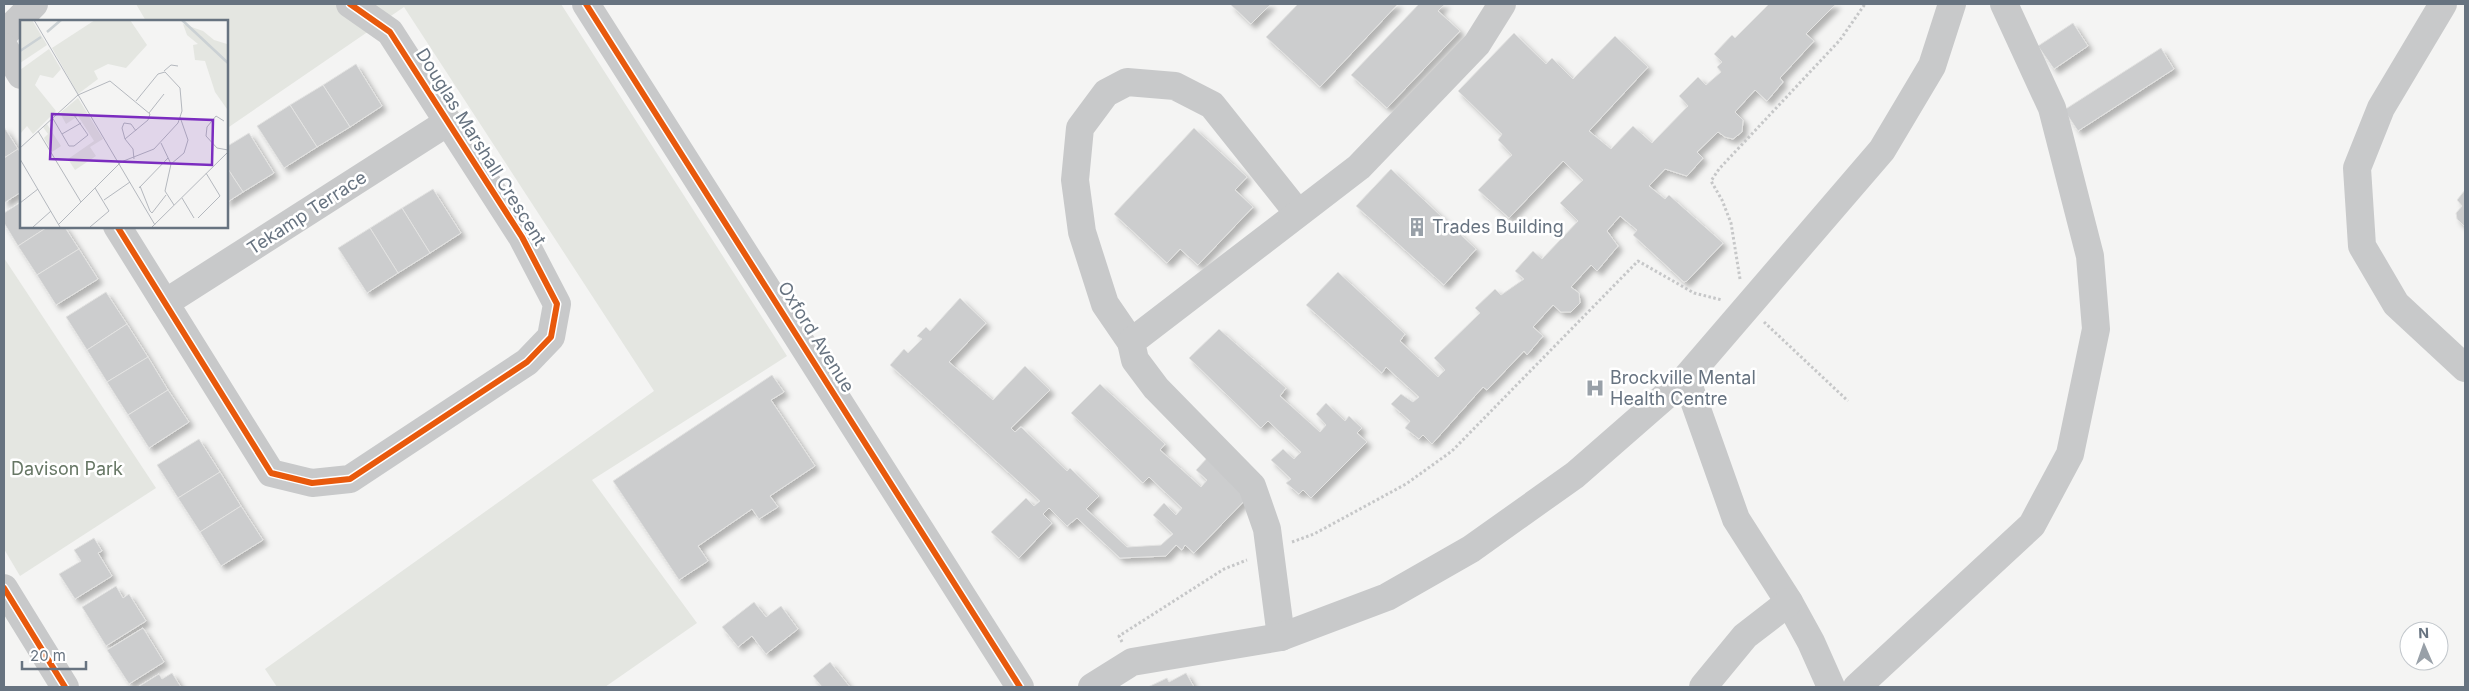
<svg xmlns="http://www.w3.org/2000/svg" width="2469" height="691" viewBox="0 0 2469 691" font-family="Inter,sans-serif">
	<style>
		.green { fill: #e4e6e1 }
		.building { fill: #cccdce; stroke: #e3e3e2; filter: url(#shadow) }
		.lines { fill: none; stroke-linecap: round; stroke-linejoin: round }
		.path { stroke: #c6c7c8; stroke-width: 3; stroke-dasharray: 2.5 2.5; stroke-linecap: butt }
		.minor { stroke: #c8c9ca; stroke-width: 28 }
		.cycleway-casing { stroke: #fff; stroke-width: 9 }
		.cycleway { stroke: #e8590c; stroke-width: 6 }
		.labels { text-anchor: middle; stroke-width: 5; stroke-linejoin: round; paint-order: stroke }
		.street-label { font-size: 18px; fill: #677380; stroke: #fff }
		.poi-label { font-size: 18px; fill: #677380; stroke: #fff; text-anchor: start }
		.park-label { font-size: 18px; fill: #677765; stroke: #fff }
		.inset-river { fill: none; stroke: #cbd1d4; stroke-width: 2.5 }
		.inset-road { fill: none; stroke: #b4b8be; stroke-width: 1 }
		.view { fill: #7b2cbf; fill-opacity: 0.15; stroke: #7b2cbf; stroke-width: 2.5 }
		.inset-edge { fill: none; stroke: #677380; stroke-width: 2.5 }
	</style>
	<defs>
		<filter id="shadow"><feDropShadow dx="4.5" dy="4.5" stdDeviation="2.5" flood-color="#0004"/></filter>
	</defs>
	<rect width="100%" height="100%" fill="#f4f4f3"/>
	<!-- green -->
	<g class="green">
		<polygon points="136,4 561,4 787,356 592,480 697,623 605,687 277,687 265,669 654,391 404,7 226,129 226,21 146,21"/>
		<polygon points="4,258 156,488 20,576 4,549"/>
	</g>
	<!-- building -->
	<g class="building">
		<polygon points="1230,4 1271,4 1251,24"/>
		<polygon points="1298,4 1398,4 1320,87 1266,37"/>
		<polygon points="1419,4 1445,4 1438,11 1460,31 1387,108 1351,75"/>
		<polygon points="1769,4 1836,4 1806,34 1814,41 1780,78 1783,82 1767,101 1755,90 1735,112 1743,120 1742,132 1733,139 1725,137 1718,132 1697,152 1703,158 1687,176 1665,169 1649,186 1665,199 1669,195 1723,243 1687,281 1684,282 1633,235 1637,230 1620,216 1607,231 1618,246 1597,271 1591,265 1571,287 1579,293 1580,303 1571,312 1561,312 1553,305 1533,327 1543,336 1527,355 1524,351 1487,390 1483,387 1432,444 1423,435 1419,439 1405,428 1410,421 1391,404 1401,394 1413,402 1419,397 1386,367 1382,373 1306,305 1338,272 1405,334 1400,341 1438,377 1445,370 1434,358 1480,313 1475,308 1495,289 1501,295 1524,279 1515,271 1533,251 1542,259 1578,221 1560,203 1583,180 1563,161 1509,218 1478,190 1512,155 1498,140 1502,134 1458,91 1514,33 1546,64 1552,58 1573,79 1615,36 1648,67 1589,131 1611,149 1633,126 1652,143 1688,106 1679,96 1698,77 1706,85 1721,72 1717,67 1722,62 1714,54 1732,35 1735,38"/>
		<polygon points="2073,23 2088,46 2054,69 2038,46"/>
		<polygon points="2161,48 2174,69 2078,131 2064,110"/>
		<polygon points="356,64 382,106 350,127 323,85"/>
		<polygon points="323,85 350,127 317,147 290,105"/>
		<polygon points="290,105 317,147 284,168 257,126"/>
		<polygon points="4,127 18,149 4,158"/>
		<polygon points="1194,128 1247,177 1235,190 1253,207 1198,265 1180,249 1167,263 1114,214"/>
		<polygon points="249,133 274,173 243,192 226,166 226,147"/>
		<polygon points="18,149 21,154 21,192 4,203 4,158"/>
		<polygon points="226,166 243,192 226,203"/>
		<polygon points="1391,169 1476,249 1444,285 1356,206"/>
		<polygon points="433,189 461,233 430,253 402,208"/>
		<polygon points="2465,190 2465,227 2457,219 2456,213 2462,206 2457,200"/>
		<polygon points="21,202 21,226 49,226 18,246 4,223 4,213"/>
		<polygon points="402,208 430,253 398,273 370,228"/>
		<polygon points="49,226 64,226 79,249 37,275 18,246"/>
		<polygon points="370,228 398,273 367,293 338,248"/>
		<polygon points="79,249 98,279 56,305 37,275"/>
		<polygon points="106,292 127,324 87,350 66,317"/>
		<polygon points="960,298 986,323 949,362 993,400 1025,366 1050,390 1011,428 1015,432 1021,427 1067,471 1070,468 1099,496 1086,509 1127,547 1161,545 1173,534 1153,515 1164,503 1176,515 1182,508 1149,477 1143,483 1071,413 1100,384 1165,444 1160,450 1201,487 1207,480 1196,470 1208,457 1249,496 1194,553 1185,545 1182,550 1176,545 1166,556 1120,558 1077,518 1067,526 1049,508 1043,514 1052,523 1019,558 991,532 1026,498 1034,506 1040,501 890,365 904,349 908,353 922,339 917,336 926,327 930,331"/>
		<polygon points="127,324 148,357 107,382 87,350"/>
		<polygon points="1219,329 1286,388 1280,396 1320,432 1326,425 1316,414 1326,403 1345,421 1349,416 1362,428 1357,433 1367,442 1311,498 1303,490 1299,494 1286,483 1291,479 1271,460 1283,449 1294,459 1301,452 1268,421 1261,428 1189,358"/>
		<polygon points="148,357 168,390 128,415 107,382"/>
		<polygon points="772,375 784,392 771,400 815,466 770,496 778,507 759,519 752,509 698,546 708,561 679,580 613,481"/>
		<polygon points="168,390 189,422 149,448 128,415"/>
		<polygon points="199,439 220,472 178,498 157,465"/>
		<polygon points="220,472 241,506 200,532 178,498"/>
		<polygon points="241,506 263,540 221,566 200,532"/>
		<polygon points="94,538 102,551 98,553 112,576 75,599 59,574 81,561 74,550"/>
		<polygon points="116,586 123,598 129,594 146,621 106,646 82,607"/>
		<polygon points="754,602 766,617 781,606 798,629 766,654 752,636 738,647 722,627"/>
		<polygon points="143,628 164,662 129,684 107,650"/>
		<polygon points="830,662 850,687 822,687 813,676"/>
		<polygon points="172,673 181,687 138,687 159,674 162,679"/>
		<polygon points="1186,673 1194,687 1148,687 1167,678 1169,682"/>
	</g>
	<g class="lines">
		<!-- path -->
		<g class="path">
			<polyline points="1740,279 1731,223 1722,200 1711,181 1719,169 1840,40 1865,4"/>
			<polyline points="1764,322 1848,401"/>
			<polyline points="1292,542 1314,534 1406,484 1452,451 1638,261 1694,293 1722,300"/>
			<polyline points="1122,642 1119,636 1224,569 1247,560"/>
		</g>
		<!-- minor -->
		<g class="minor">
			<polyline points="586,4 1020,687"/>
			<polyline points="2443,4 2381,108 2357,168 2362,246 2396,304 2465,368"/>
			<polyline points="4,34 34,4"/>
			<polyline points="4,47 21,75"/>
			<polyline points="117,226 271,473 312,483 350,479 527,362 551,337 557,304 522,237 390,32 350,4"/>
			<polyline points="165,303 448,122"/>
			<polyline points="1131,342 1105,304 1082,232 1075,180 1080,128 1106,93 1127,82 1175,86 1212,105 1298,213"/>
			<polyline points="1686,378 1736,519 1789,602 1811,642 1831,687"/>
			<polyline points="4,588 65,687"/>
			<polyline points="1281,637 1267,529 1252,486 1156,388 1135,360 1131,342 1359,167 1477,44 1502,4"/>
			<polyline points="1092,687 1132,662 1281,637 1387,597 1471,549 1575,475 1686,378 1882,150 1932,66 1952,4"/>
			<polyline points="1703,687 1745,636 1789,602"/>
			<polyline points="1857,687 2032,525 2070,454 2096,329 2090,256 2052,108 2004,4"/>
		</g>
		<!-- cycleway casing -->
		<g class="cycleway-casing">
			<g id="cycleway">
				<polyline points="586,4 1020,687"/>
				<polyline points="117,226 271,473 312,483 350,479 527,362 551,337 557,304 522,237 390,32 350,4"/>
				<polyline points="4,588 65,687"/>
			</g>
		</g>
		<!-- cycleway -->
		<use href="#cycleway" class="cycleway"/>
	</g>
	<!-- icons -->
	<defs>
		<g id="building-bare" transform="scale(1.5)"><path d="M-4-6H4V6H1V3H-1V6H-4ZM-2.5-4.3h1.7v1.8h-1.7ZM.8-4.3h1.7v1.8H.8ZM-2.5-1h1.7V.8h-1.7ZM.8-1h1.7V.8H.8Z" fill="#98a0a8" stroke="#fff" stroke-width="2.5" paint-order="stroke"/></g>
		<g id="hospital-bare" transform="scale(1.5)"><path d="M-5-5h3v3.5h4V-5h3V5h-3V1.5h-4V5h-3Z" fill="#98a0a8" stroke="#fff" stroke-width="2.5" paint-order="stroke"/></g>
	</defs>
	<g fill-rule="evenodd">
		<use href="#building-bare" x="1417" y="227"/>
		<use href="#hospital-bare" x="1595" y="388"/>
	</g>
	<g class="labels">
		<!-- street labels -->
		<g class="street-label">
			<text transform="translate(481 147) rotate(58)" y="6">Douglas Marshall Crescent</text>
			<text transform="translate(307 213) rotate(-33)" y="6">Tekamp Terrace</text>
			<text transform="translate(816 337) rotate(58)" y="6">Oxford Avenue</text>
		</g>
		<!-- poi labels -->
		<g class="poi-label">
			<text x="1432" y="233">Trades Building</text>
			<text x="1610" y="384">Brockville Mental<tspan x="1610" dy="21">Health Centre</tspan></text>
		</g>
		<!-- park labels -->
		<g class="park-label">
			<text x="67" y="475">Davison Park</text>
		</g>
	</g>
	<!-- overview -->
	<g transform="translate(20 20)">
		<rect width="208" height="208" fill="#f4f4f3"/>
		<path d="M0,0H12L27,25L0,43ZM75,0H110L127,25L106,48L88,44L74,51L78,59L58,74L32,28ZM163,4L183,11L194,20L207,24V89L195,72L185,41L175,40L173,25L178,24L167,15ZM29,29L41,49L33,58L20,55L15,65L36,91L13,114L7,106L0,114V50ZM58,78L83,119L70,127L76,136L55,150L48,139L74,121L58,96L46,104L40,93ZM27,104L41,126L32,132L24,118L28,114L23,107Z" fill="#e4e6e1"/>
		<path class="inset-river" d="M162,0L208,43M27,12L41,0M0,31L21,17"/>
		<path class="inset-road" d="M14,0L135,205M144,51L151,45L158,46M129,93L144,74M32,97L49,126H54L68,115L54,95M204,101L196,96L187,107L186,116L197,128L208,130M18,111L61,182M42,114L61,103M105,119L102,108L104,103L111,104L116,111M141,123L151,144L145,171L154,185M0,128L58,75L90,61L130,94L128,100L105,119L113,129L114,139M0,139L40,207M151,144L164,133L168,120L160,97M120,166L130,191M119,168L148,138M162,178L174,198M84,180L110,162M0,183L18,169M130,191L132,193L146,175M178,198L200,176L186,153M38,205L101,142L134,129L158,103L162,91L160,68L145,52L138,54L116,81M13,207L31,191M70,207L89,191L75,168M132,207L208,132"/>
		<path class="view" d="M32,94L193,100L192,145L30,139Z"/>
		<rect width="208" height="208" class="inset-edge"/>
	</g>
	<!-- border -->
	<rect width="2469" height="691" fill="none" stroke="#677380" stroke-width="10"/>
	<!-- north arrow -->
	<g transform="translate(2424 646) rotate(358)"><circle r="24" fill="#ffffff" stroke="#c2c7cc"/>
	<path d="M0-4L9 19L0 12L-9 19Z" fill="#98a0a8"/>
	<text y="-8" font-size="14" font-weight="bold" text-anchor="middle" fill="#677380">N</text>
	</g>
	<!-- scale -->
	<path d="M22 661v8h64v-8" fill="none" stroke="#677380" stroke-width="2.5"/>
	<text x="30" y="661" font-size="15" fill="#677380" stroke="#ffffff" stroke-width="4" paint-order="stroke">20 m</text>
</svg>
